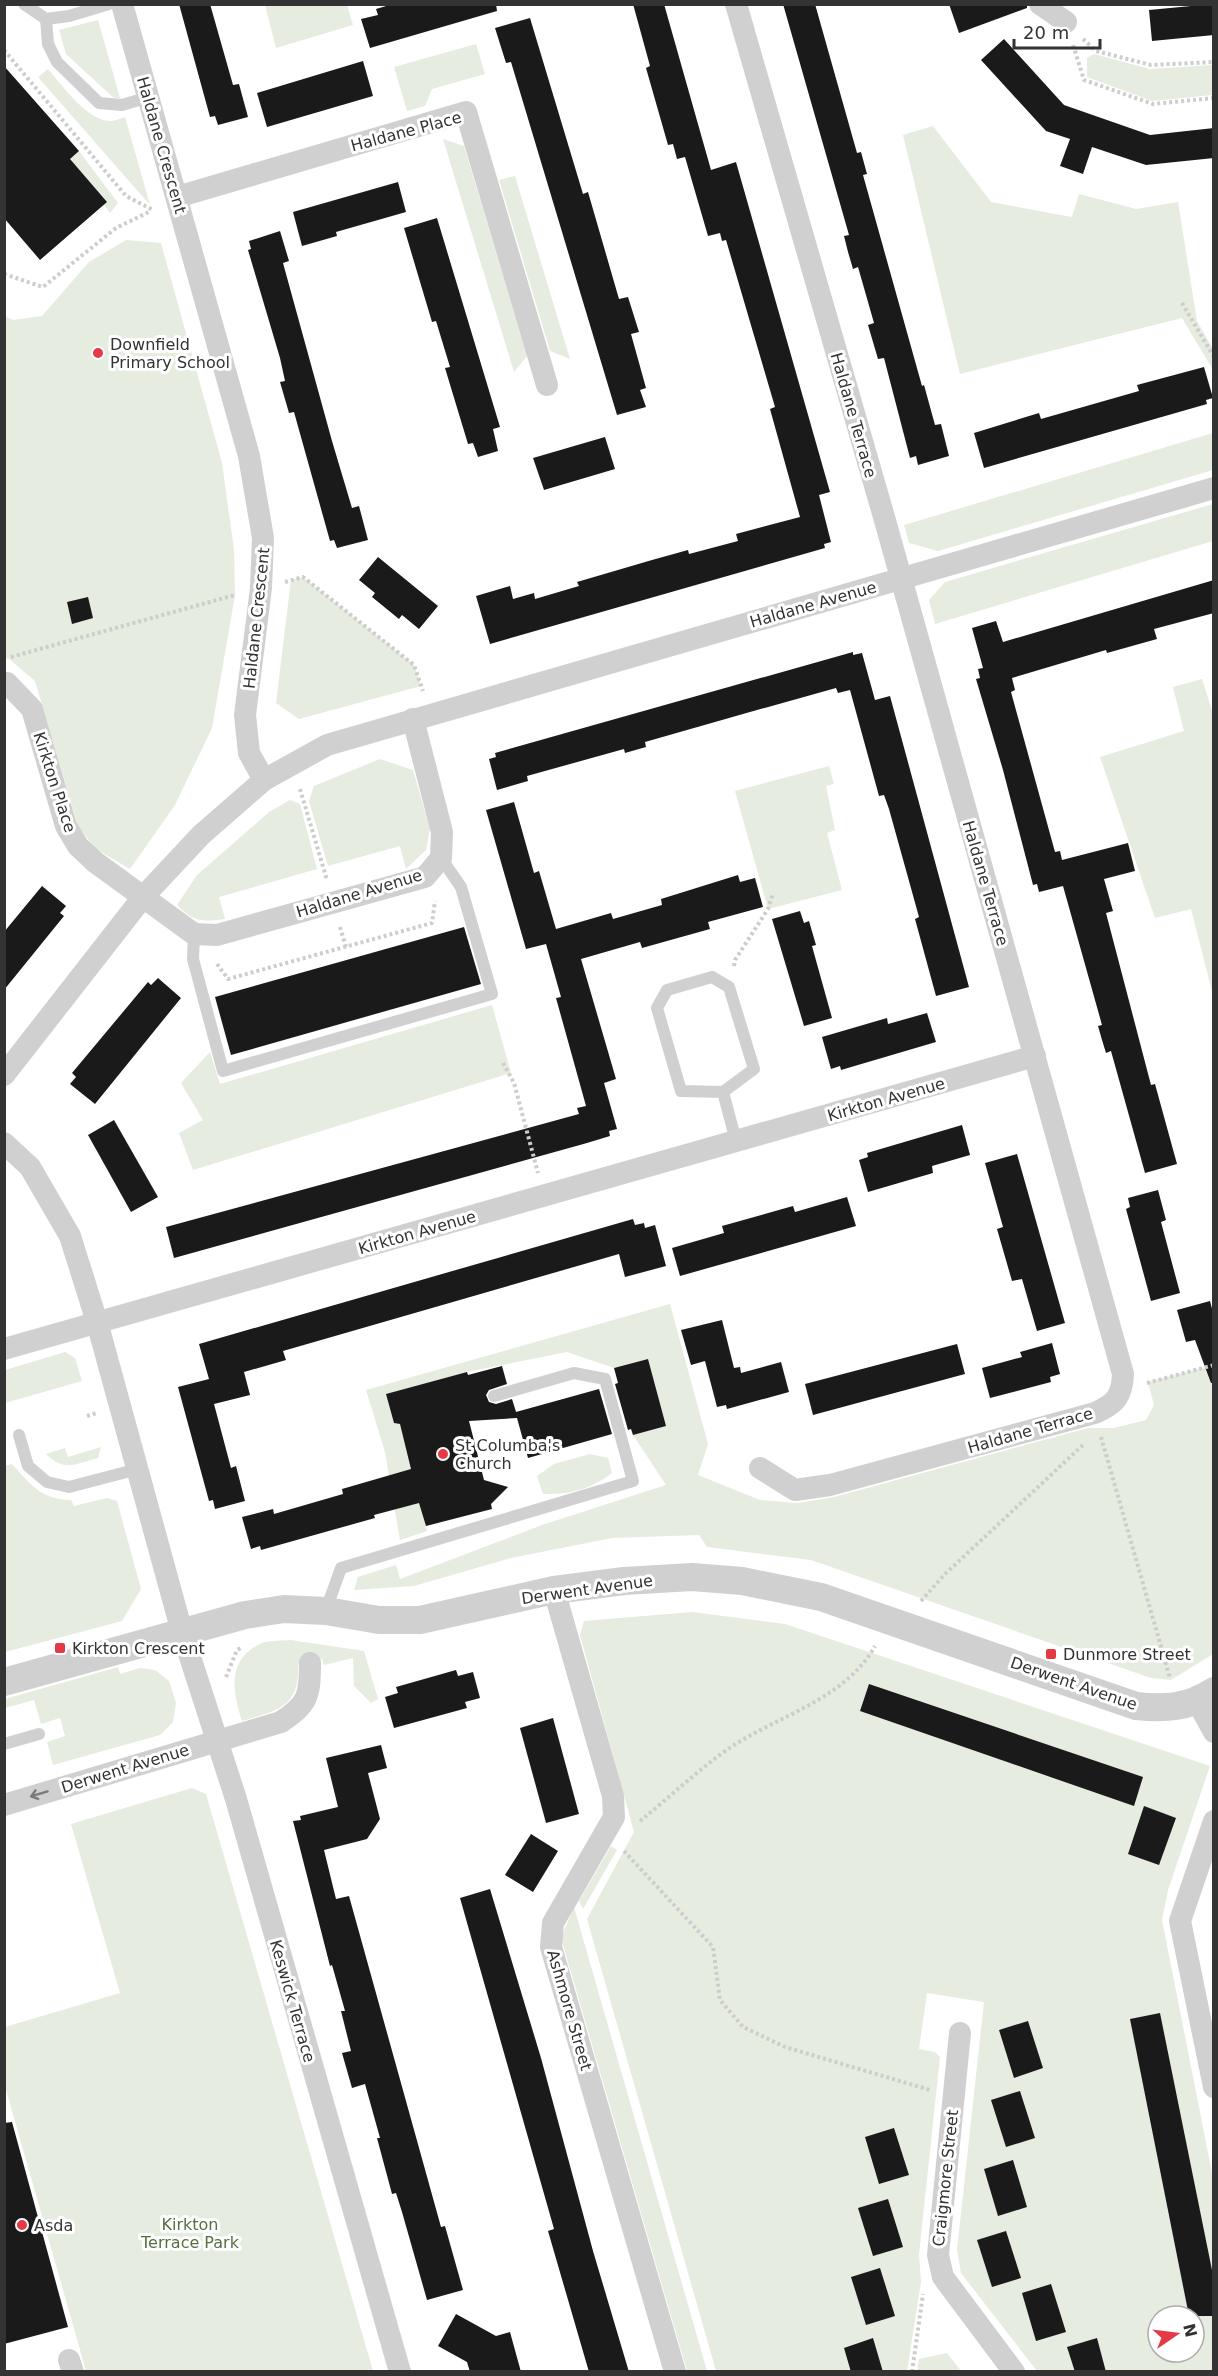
<svg xmlns="http://www.w3.org/2000/svg" width="1218" height="2376" viewBox="0 0 1218 2376" font-family="'DejaVu Sans',sans-serif">
	<style>
		.green { fill: #e6ecdf; fill-rule: evenodd }
		.building { fill: #1a1a1a }
		.lines { fill: none; stroke-linecap: round; stroke-linejoin: round }
		.path { stroke: #cdcdcd; stroke-width: 4; stroke-dasharray: 3 3; stroke-linecap: butt }
		.service { stroke: #d0d0d0; stroke-width: 12 }
		.minor { stroke: #d0d0d0; stroke-width: 22 }
		.tertiary { stroke: #d0d0d0; stroke-width: 28 }
		.oneway { stroke: #7a7a7a }
		.poi-dot { fill: #e63946; stroke: #fff; stroke-width: 2 }
		.labels { text-anchor: middle; stroke-width: 6; stroke-linejoin: round; paint-order: stroke }
		.street-label { font-size: 16px; fill: #333; stroke: #fff }
		.poi-label { font-size: 16px; fill: #333; stroke: #fff; text-anchor: start }
		.park-label { font-size: 16px; fill: #56703f; stroke: #fff }
	</style>
	<rect width="100%" height="100%" fill="#fff"/>
	<!-- green -->
	<g class="green">
		<polygon points="265,5 347,5 353,25 276,48"/>
		<polygon points="98,20 120,98 114,98 66,54 59,30"/>
		<polygon points="476,44 485,74 432,89 425,106 407,111 394,67"/>
		<polygon points="1094,54 1150,69 1213,65 1213,95 1152,101 1087,77 1087,58"/>
		<path d="M48,69C62,85 88,122 111,121C115,121 121,118 125,117L150,205L38,77Z"/>
		<polygon points="933,126 991,202 1072,217 1079,194 1136,209 1178,202 1197,321 1213,349 1213,370 1182,318 960,374 903,135"/>
		<polygon points="443,139 464,146 527,356 514,372"/>
		<polygon points="79,151 118,203 110,213 70,159"/>
		<polygon points="515,176 570,359 550,351 499,180"/>
		<polygon points="126,240 161,243 222,463 234,550 235,595 212,728 175,805 130,869 96,849 78,826 35,681 8,658 5,659 5,316 13,320 42,316 89,262"/>
		<polygon points="1213,433 1213,470 938,551 909,543 904,525"/>
		<polygon points="1213,504 1213,541 935,624 929,600 945,582"/>
		<polygon points="303,577 414,665 421,686 299,719 276,703 291,580"/>
		<polygon points="1202,679 1214,717 1213,995 1191,909 1155,918 1100,757 1184,731 1173,687"/>
		<polygon points="380,759 413,770 430,829 426,850 406,869 400,846 328,866 309,801 314,786"/>
		<polygon points="829,766 834,784 826,786 835,830 827,833 842,890 768,909 735,791"/>
		<path d="M290,800L300,804L317,869L219,897L225,919C202,922 193,922 177,905L197,875L269,812Z"/>
		<polygon points="492,1005 511,1073 193,1170 179,1133 203,1120 181,1083 210,1052 220,1084"/>
		<polygon points="670,1304 708,1444 698,1475 760,1500 798,1503 834,1497 1088,1428 1114,1428 1146,1420 1154,1405 1148,1382 1213,1365 1213,1654 1171,1680 1151,1678 811,1560 707,1547 699,1535 612,1538 511,1558 414,1586 354,1590 358,1577 396,1565 400,1579 542,1525 666,1485 633,1435 666,1426 648,1359 614,1368 567,1352 467,1372 387,1394 394,1423 404,1425 427,1531 400,1540 385,1452 366,1390"/>
		<polygon points="65,1352 75,1358 82,1381 5,1403 5,1370"/>
		<path d="M101,1447L98,1458C75,1464 64,1472 46,1454L65,1448L68,1457Z"/>
		<path d="M590,1454L608,1458L612,1473C592,1489 568,1495 543,1494L537,1476L554,1464Z"/>
		<path d="M12,1464C31,1485 40,1499 71,1500L74,1506L107,1498L117,1501L141,1589L122,1621L5,1652L4,1466Z"/>
		<path d="M692,1612L785,1624L1210,1766L1168,1890L1162,1920L1213,2178V2371H1037L961,2273L957,2250L984,2002L927,1993L919,2049L935,2052L940,2057L919,2254L921,2282L907,2371H716L587,1919L634,1832L580,1635L584,1621ZM1158,2316H1194V2352H1158Z"/>
		<path d="M291,1640L364,1651L378,1699L371,1703L354,1686L353,1658L324,1665L322,1659L298,1665C300,1708 276,1711 242,1721C232,1690 227,1659 262,1643C270,1640 282,1641 291,1640Z"/>
		<polygon points="118,1667 120,1674 140,1668 155,1670 169,1681 176,1703 173,1722 160,1735 53,1765 47,1742 65,1736 60,1718 41,1724 34,1700 5,1708 5,1699"/>
		<polygon points="192,1788 206,1794 373,2371 86,2371 5,2086 5,2027 120,1993 71,1824"/>
		<polygon points="611,1846 617,1850 583,1909 579,1901"/>
		<polygon points="574,1907 707,2371 687,2371 561,1938"/>
		<polygon points="947,2353 961,2371 917,2371 919,2359"/>
	</g>
	<!-- building -->
	<g class="building">
		<polygon points="179,4 210,4 233,85 239,84 248,117 218,125 215,116 210,117"/>
		<polygon points="393,4 496,4 497,11 370,48 361,19 378,15 376,9"/>
		<polygon points="633,4 664,4 711,170 736,162 830,492 819,495 831,542 824,544 825,548 490,644 476,596 510,586 513,599 534,593 535,599 579,586 577,582 652,560 688,550 689,554 738,541 736,534 800,517 770,409 775,407 726,240 722,241 720,233 708,236 685,157 677,159 673,144 668,145 646,68 650,66"/>
		<polygon points="783,4 815,4 857,153 861,152 867,174 863,175 922,386 924,385 935,425 941,424 949,456 918,465 916,456 910,458 884,358 878,359 868,325 874,323 858,267 853,269 848,252 844,236 849,235"/>
		<polygon points="949,4 1027,4 1027,8 959,33"/>
		<polygon points="1191,4 1214,4 1214,35 1152,41 1149,10 1191,6"/>
		<polygon points="530,18 583,194 588,192 619,299 628,297 639,332 631,334 646,388 640,390 646,407 617,415 511,62 506,63 495,28"/>
		<polygon points="1004,39 1064,105 1150,135 1214,128 1214,158 1146,165 1092,147 1083,174 1060,166 1070,139 1046,131 981,60"/>
		<polygon points="363,61 373,96 267,127 257,93"/>
		<polygon points="4,66 79,151 70,159 107,202 40,260 4,218"/>
		<polygon points="398,182 406,212 336,232 337,236 302,246 293,212"/>
		<polygon points="437,218 500,427 493,429 498,451 478,457 473,443 468,444 445,368 450,367 436,321 432,322 404,228"/>
		<polygon points="280,231 289,261 283,263 332,441 352,508 359,506 368,540 337,548 334,540 330,541 294,412 289,413 280,382 285,381 280,358 248,250 251,249 249,241"/>
		<polygon points="1204,367 1213,398 1206,400 1207,404 984,468 974,433 1039,413 1041,419 1139,391 1137,385"/>
		<polygon points="605,437 615,469 544,490 533,458"/>
		<polygon points="378,557 438,606 419,629 402,615 399,619 372,597 375,593 359,580"/>
		<polygon points="1214,580 1214,613 1154,629 1157,639 1107,653 1106,650 1012,678 1015,690 1011,692 1055,852 1060,851 1062,860 1128,843 1135,871 1104,879 1113,911 1106,913 1151,1085 1155,1084 1177,1164 1145,1173 1111,1051 1106,1053 1102,1040 1098,1026 1102,1025 1063,886 1039,892 1037,884 1033,885 1003,770 976,679 980,678 978,669 983,668 972,628 996,621 1003,642"/>
		<polygon points="88,597 93,618 72,624 67,602"/>
		<polygon points="853,652 853,655 862,653 875,700 890,696 969,987 936,996 915,919 919,917 889,809 884,795 879,796 850,690 838,693 836,688 750,712 645,742 646,747 625,753 624,749 527,776 528,781 497,790 489,759 496,757 495,753"/>
		<polygon points="514,802 534,873 539,871 556,929 611,913 613,919 662,905 661,899 738,875 740,882 755,878 763,907 708,922 710,929 642,948 640,942 581,959 616,1079 604,1083 617,1129 609,1131 610,1136 587,1143 174,1258 166,1227 579,1114 577,1108 586,1106 556,998 561,997 546,944 526,949 486,810"/>
		<polygon points="42,886 66,906 60,913 64,916 4,990 4,932"/>
		<polygon points="800,911 804,923 809,921 816,945 812,946 832,1018 804,1026 772,919"/>
		<polygon points="464,927 481,984 231,1055 215,997"/>
		<polygon points="158,978 181,998 95,1104 70,1084 76,1077 72,1073 148,982 151,985"/>
		<polygon points="927,1013 936,1042 841,1070 840,1066 831,1069 822,1037 887,1018 888,1024"/>
		<polygon points="114,1120 158,1197 131,1212 88,1135"/>
		<polygon points="962,1125 970,1155 932,1166 933,1173 868,1192 859,1160 868,1157 867,1153"/>
		<polygon points="1017,1154 1065,1323 1037,1331 1022,1279 1012,1281 997,1229 1003,1227 985,1163"/>
		<polygon points="1158,1190 1166,1220 1161,1222 1180,1293 1151,1301 1126,1209 1130,1207 1128,1198"/>
		<polygon points="847,1197 856,1226 680,1276 672,1248 724,1233 722,1226 793,1206 795,1212"/>
		<polygon points="633,1219 635,1225 644,1223 645,1228 655,1225 666,1266 625,1277 619,1254 283,1351 286,1360 244,1372 250,1395 214,1404 231,1468 236,1466 245,1501 215,1509 213,1500 209,1501 178,1387 209,1379 199,1344"/>
		<polygon points="1210,1301 1214,1316 1214,1383 1211,1383 1195,1340 1186,1342 1177,1310"/>
		<polygon points="722,1320 734,1368 740,1367 741,1373 781,1362 789,1392 727,1409 726,1405 717,1407 705,1361 691,1365 681,1330"/>
		<polygon points="1052,1343 1060,1374 1050,1377 1051,1382 990,1398 982,1368 1022,1357 1020,1352"/>
		<polygon points="957,1344 965,1374 813,1415 805,1384"/>
		<polygon points="648,1359 666,1426 633,1435 631,1429 628,1430 615,1384 618,1383 614,1368"/>
		<polygon points="502,1366 507,1384 489,1390 486,1395 489,1402 496,1404 512,1399 517,1415 516,1412 599,1389 612,1434 528,1458 517,1418 469,1421 484,1480 508,1487 491,1504 492,1509 426,1526 419,1503 374,1515 375,1518 261,1550 260,1546 251,1549 242,1517 273,1509 274,1514 343,1494 342,1489 411,1469 400,1424 394,1423 386,1394 467,1372 468,1375"/>
		<polygon points="456,1670 458,1676 473,1672 480,1698 465,1702 467,1708 394,1728 385,1697 398,1693 396,1687"/>
		<polygon points="869,1684 1143,1777 1134,1806 860,1711"/>
		<polygon points="553,1718 579,1814 546,1823 520,1728"/>
		<polygon points="381,1745 387,1768 368,1773 380,1819 367,1839 324,1850 336,1899 349,1896 441,2227 445,2226 463,2290 427,2300 402,2212 396,2193 392,2194 377,2138 380,2138 365,2084 352,2088 342,2053 351,2051 341,2011 345,2011 332,1965 330,1966 293,1821 301,1820 300,1816 338,1807 326,1758"/>
		<polygon points="1144,1806 1176,1818 1159,1865 1128,1854"/>
		<polygon points="531,1834 558,1851 533,1892 505,1875"/>
		<polygon points="490,1889 541,2058 593,2251 629,2372 589,2372 548,2231 554,2229 460,1898"/>
		<polygon points="1160,2013 1214,2280 1214,2316 1189,2316 1130,2019"/>
		<polygon points="1028,2021 1043,2068 1014,2078 999,2030"/>
		<polygon points="1020,2091 1035,2138 1006,2147 991,2100"/>
		<polygon points="12,2122 68,2327 4,2344 4,2123"/>
		<polygon points="894,2128 909,2175 879,2184 865,2137"/>
		<polygon points="1013,2160 1027,2207 998,2216 984,2169"/>
		<polygon points="888,2199 903,2247 873,2256 858,2208"/>
		<polygon points="1006,2231 1021,2278 992,2287 977,2240"/>
		<polygon points="880,2268 895,2316 866,2325 851,2277"/>
		<polygon points="1051,2284 1066,2332 1036,2341 1022,2293"/>
		<polygon points="456,2314 496,2336 510,2332 521,2372 470,2372 467,2362 438,2346"/>
		<polygon points="873,2338 883,2372 851,2372 844,2348"/>
		<polygon points="1097,2338 1106,2372 1075,2372 1067,2347"/>
	</g>
	<g class="lines">
		<!-- path -->
		<g class="path">
			<polyline points="1083,39 1096,51 1151,65 1214,62"/>
			<polyline points="1073,45 1084,80 1153,104 1214,98"/>
			<polyline points="4,50 126,196 153,210"/>
			<polyline points="4,274 43,287 116,228 151,211"/>
			<polyline points="1182,303 1214,357"/>
			<polyline points="285,582 303,577 414,665 423,691"/>
			<polyline points="11,657 235,595"/>
			<polyline points="300,789 327,880"/>
			<polyline points="340,927 346,947"/>
			<polyline points="217,964 228,979 432,923 435,901"/>
			<polyline points="734,966 735,960 768,909 773,893"/>
			<polyline points="503,1063 514,1083 538,1173"/>
			<polyline points="1147,1383 1214,1365"/>
			<polyline points="87,1416 97,1413"/>
			<polyline points="1101,1437 1170,1678"/>
			<polyline points="921,1601 944,1575 1084,1444"/>
			<polyline points="226,1677 237,1650 241,1648"/>
			<path d="M640,1821C670,1797 702,1766 734,1745C781,1715 846,1698 875,1646"/>
			<polyline points="624,1851 713,1947 720,2000 743,2027 785,2047 930,2090"/>
			<polyline points="912,2372 923,2294"/>
		</g>
		<!-- service -->
		<g class="service">
			<polyline points="24,4 46,19 69,16 109,4"/>
			<polyline points="46,19 48,44 57,62 99,103 122,105 149,97"/>
			<polyline points="194,934 193,959 223,1071 492,994 461,887 441,858"/>
			<polyline points="723,1092 754,1069 729,987 712,977 667,990 657,1008 681,1091 723,1092 736,1141"/>
			<polyline points="19,1435 28,1466 47,1482 69,1487 138,1469"/>
			<polyline points="326,1610 341,1568 633,1481 605,1379 574,1373 494,1396"/>
			<polyline points="4,1744 39,1734"/>
		</g>
		<!-- minor -->
		<g class="minor">
			<path d="M736,4L886,524L1123,1374C1122,1397 1115,1404 1095,1413L830,1485L795,1490L760,1468"/>
			<polyline points="1040,4 1066,22"/>
			<polyline points="177,197 466,112 547,385"/>
			<polyline points="4,683 7,683 32,709 66,826 78,846 95,862 194,934 217,935 425,877 441,858 442,832 413,719"/>
			<polyline points="264,780 327,745 1214,488"/>
			<polyline points="4,1075 143,897 201,835 264,780 249,753 245,715 261,588 263,538 249,456 122,4"/>
			<polyline points="4,1143 30,1167 70,1236 97,1322 182,1632 236,1799 400,2372"/>
			<polyline points="4,1349 1035,1056"/>
			<polyline points="554,1590 613,1796 614,1817 553,1923 551,1947 675,2372"/>
			<polyline points="1197,1701 1214,1732"/>
			<path d="M4,1805L281,1722C308,1704 310,1696 310,1663"/>
			<polyline points="1214,1821 1180,1921 1214,2087"/>
			<polyline points="960,2033 938,2255 943,2277 1014,2372"/>
			<polyline points="69,2360 73,2372"/>
		</g>
		<!-- tertiary -->
		<path class="tertiary" d="M4,1682L245,1615L284,1609L326,1611L379,1620H420L554,1590L624,1581L692,1577L742,1581L821,1597L1136,1706C1166,1709 1187,1708 1214,1691"/>
	</g>
	<!-- one-way arrows -->
	<defs><path id="oneway-shaft" d="M-6 0H5M1.5-3L5.5 0L1.5 3" fill="none" stroke-width="1.6" stroke-linecap="round" stroke-linejoin="round" transform="scale(1.5)"/></defs>
	<use class="oneway" href="#oneway-shaft" transform="translate(39 1794) rotate(163)"/>
	<!-- markers -->
	<g class="poi-dot">
		<circle cx="98" cy="353" r="6"/>
		<circle cx="443" cy="1454" r="6"/>
		<rect x="54" y="1642" width="12" height="12" rx="3"/>
		<rect x="1045" y="1648" width="12" height="12" rx="3"/>
		<circle cx="22" cy="2225" r="6"/>
	</g>
	<g class="labels">
		<!-- street labels -->
		<g class="street-label">
			<text transform="translate(406 131) rotate(-15)" y="6">Haldane Place</text>
			<text transform="translate(162 145) rotate(74)" y="6">Haldane Crescent</text>
			<text transform="translate(854 415) rotate(74)" y="6">Haldane Terrace</text>
			<text transform="translate(813 604) rotate(-16)" y="6">Haldane Avenue</text>
			<text transform="translate(256 618) rotate(-84)" y="6">Haldane Crescent</text>
			<text transform="translate(55 782) rotate(72)" y="6">Kirkton Place</text>
			<text transform="translate(986 883) rotate(74)" y="6">Haldane Terrace</text>
			<text transform="translate(359 893) rotate(-17)" y="6">Haldane Avenue</text>
			<text transform="translate(886 1099) rotate(-16)" y="6">Kirkton Avenue</text>
			<text transform="translate(417 1232) rotate(-16)" y="6">Kirkton Avenue</text>
			<text transform="translate(1030 1430) rotate(-16)" y="6">Haldane Terrace</text>
			<text transform="translate(587 1589) rotate(-8)" y="6">Derwent Avenue</text>
			<text transform="translate(1074 1683) rotate(19)" y="6">Derwent Avenue</text>
			<text transform="translate(125 1768) rotate(-17)" y="6">Derwent Avenue</text>
			<text transform="translate(293 2001) rotate(74)" y="6">Keswick Terrace</text>
			<text transform="translate(570 2010) rotate(74)" y="6">Ashmore Street</text>
			<text transform="translate(945 2178) rotate(-84)" y="6">Craigmore Street</text>
		</g>
		<!-- poi labels -->
		<g class="poi-label">
			<text x="110" y="350">Downfield<tspan x="110" dy="18">Primary School</tspan></text>
			<text x="455" y="1451">St Columba's<tspan x="455" dy="18">Church</tspan></text>
			<text x="72" y="1654">Kirkton Crescent</text>
			<text x="1063" y="1660">Dunmore Street</text>
			<text x="34" y="2231">Asda</text>
		</g>
		<!-- park labels -->
		<g class="park-label">
			<text x="190" y="2230">Kirkton<tspan x="190" dy="18">Terrace Park</tspan></text>
		</g>
	</g>
	<!-- border -->
	<rect width="1218" height="2376" fill="none" stroke="#333333" stroke-width="12"/>
	<!-- north arrow -->
	<g transform="translate(1176 2334) rotate(76)"><circle r="28" fill="#ffffff" stroke="#adadad" stroke-width="1.5"/>
	<path d="M0-4.5L10 22L0 15L-10 22Z" fill="#e63946"/>
	<text y="-9" font-size="16" font-weight="bold" text-anchor="middle" fill="#333333">N</text>
	</g>
	<!-- scale -->
	<path d="M1014 39v9h86v-9" fill="none" stroke="#333333" stroke-width="3"/>
	<text x="1023" y="39" font-size="18" fill="#333333" stroke="#ffffff" stroke-width="4.5" paint-order="stroke">20 m</text>
</svg>
